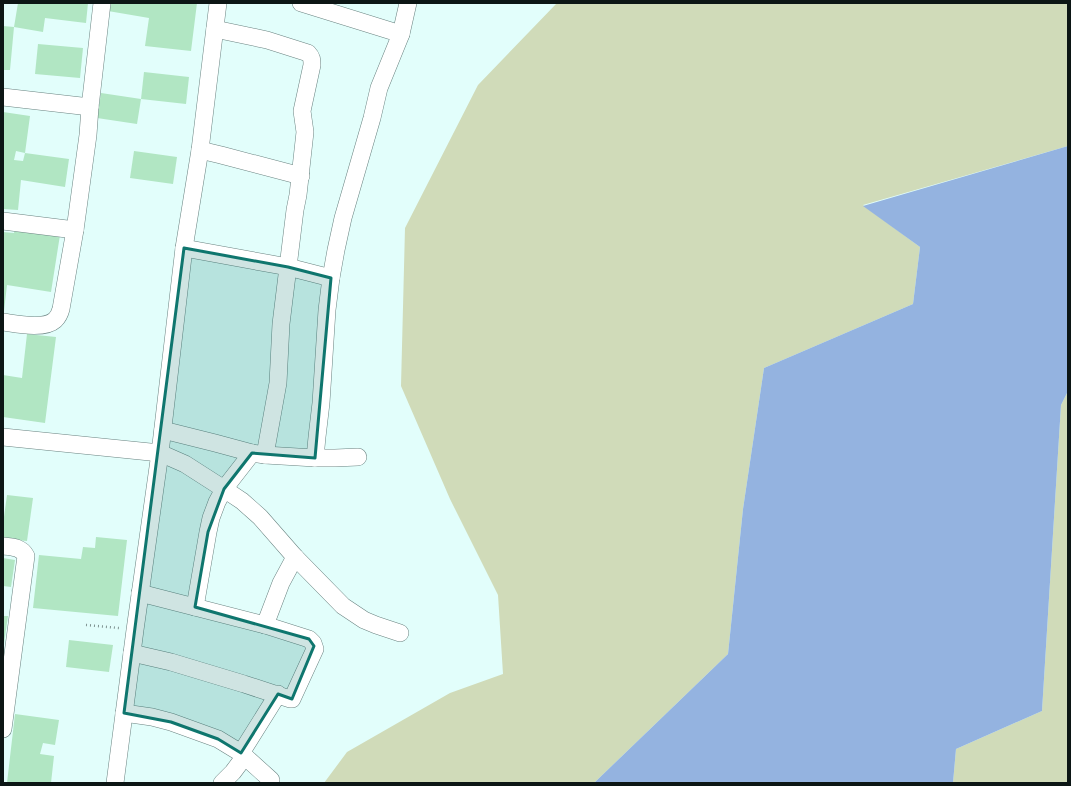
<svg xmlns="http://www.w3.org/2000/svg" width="1071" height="786" viewBox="0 0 1071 786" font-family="'IBM Plex Sans',sans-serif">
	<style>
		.green { fill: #d0dbb9 }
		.water { fill: #94b3e0 }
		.building { fill: #b1e6c3; fill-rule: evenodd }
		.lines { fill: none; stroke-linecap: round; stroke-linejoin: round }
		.street-casing { stroke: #6a8381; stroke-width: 18 }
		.path { stroke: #7f9391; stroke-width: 2.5; stroke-dasharray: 1 3; stroke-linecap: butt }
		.street { stroke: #fff; stroke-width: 17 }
		.marked { fill: #0f766e; fill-opacity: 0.2; stroke: #0f766e; stroke-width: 3; stroke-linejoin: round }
	</style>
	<rect width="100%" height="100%" fill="#e2fefb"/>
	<!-- green -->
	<g class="green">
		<polygon points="557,3 1068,3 1068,146 863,205 920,247 913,304 764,368 743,509 728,654 594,783 324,783 347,752 450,693 503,674 498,595 450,499 401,386 405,228 478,85"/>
		<polygon points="1068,391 1068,783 953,783 956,749 1042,711 1061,405"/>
	</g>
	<!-- water -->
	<polygon class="water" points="1068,146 1068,391 1061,405 1042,711 956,749 953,783 594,783 728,654 743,509 764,368 913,304 920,247 863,206"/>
	<!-- building -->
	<g class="building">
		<polygon points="18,3 88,3 86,23 45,18 43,32 14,27 10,70 3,70 3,26 14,27"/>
		<polygon points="110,3 197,3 191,51 145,46 149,18 108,11"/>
		<polygon points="38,44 83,48 80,78 35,74"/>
		<polygon points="144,72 189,77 186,104 141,99"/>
		<polygon points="101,93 141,99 137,124 97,118"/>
		<path d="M3,112L30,116L25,153L69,159L65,187L21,180L18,210L3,209ZM16,151L25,153L23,161L14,160Z"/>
		<polygon points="134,151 177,157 173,184 130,178"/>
		<polygon points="15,229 60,235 51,292 7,285 4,311 3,311 3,232 14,233"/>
		<polygon points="27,334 56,337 45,423 3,417 3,375 22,378"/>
		<polygon points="7,495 33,498 27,541 3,539 3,524"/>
		<polygon points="96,537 127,540 118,616 33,608 39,555 81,559 83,547 95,548"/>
		<polygon points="3,558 15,560 11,587 3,586"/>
		<polygon points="3,616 8,616 4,643 3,643"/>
		<polygon points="69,640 113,645 109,672 66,667"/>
		<polygon points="15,714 59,720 55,745 43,743 40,754 54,756 51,783 7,783"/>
	</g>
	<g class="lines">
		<!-- street casing -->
		<g class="street-casing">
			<g id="street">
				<polyline points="301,3 401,34"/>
				<path d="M215,29L267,40L308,53C312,57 312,60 312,65L302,111L305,132L298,195L295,210L281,324L278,383L265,455"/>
				<polyline points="3,97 90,107"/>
				<polyline points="200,150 221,155 301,176"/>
				<polyline points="3,221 75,230"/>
				<polyline points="184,248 288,267 331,278"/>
				<path d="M3,322C17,324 44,330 55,320C58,317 60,313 61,309L75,230L88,135L90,107L102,3"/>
				<polyline points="163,430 215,443 252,453 265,455 315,458 335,458 358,457"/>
				<polyline points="3,437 160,453 185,464 224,489 242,501 260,517 295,557 343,606 364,620 376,625 400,633"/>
				<polyline points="315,458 317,437 321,403 327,310 331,278 336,250 343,218 372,118 379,88 401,34 408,3"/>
				<path d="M3,546C13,547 21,547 26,556L3,729"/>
				<polyline points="195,607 208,532 211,518 217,502 224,489 252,453"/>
				<polyline points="265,625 281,583 295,557"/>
				<polyline points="132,653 171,662 244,684 290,699 292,699 315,649 313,643 309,639 265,625 140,593"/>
				<polyline points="124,713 152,717 171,722 218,739 241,753 271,780"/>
				<polyline points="241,753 278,694"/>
				<polyline points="115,783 135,630 160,453 184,248 200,150 218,3"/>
				<polyline points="222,783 233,772 245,756"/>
			</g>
		</g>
		<!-- path -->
		<polyline class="path" points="86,625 119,628"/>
		<!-- street -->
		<use href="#street" class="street"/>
	</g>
	<!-- marked area -->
	<path class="marked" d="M184,248L288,267L331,278L315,458L252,453L224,489L208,532L195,607L309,639L314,646L292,699L278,694L241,753L218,739L171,722L124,713Z"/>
	<!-- border -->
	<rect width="1071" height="786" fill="none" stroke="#0c1615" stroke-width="8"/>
</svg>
